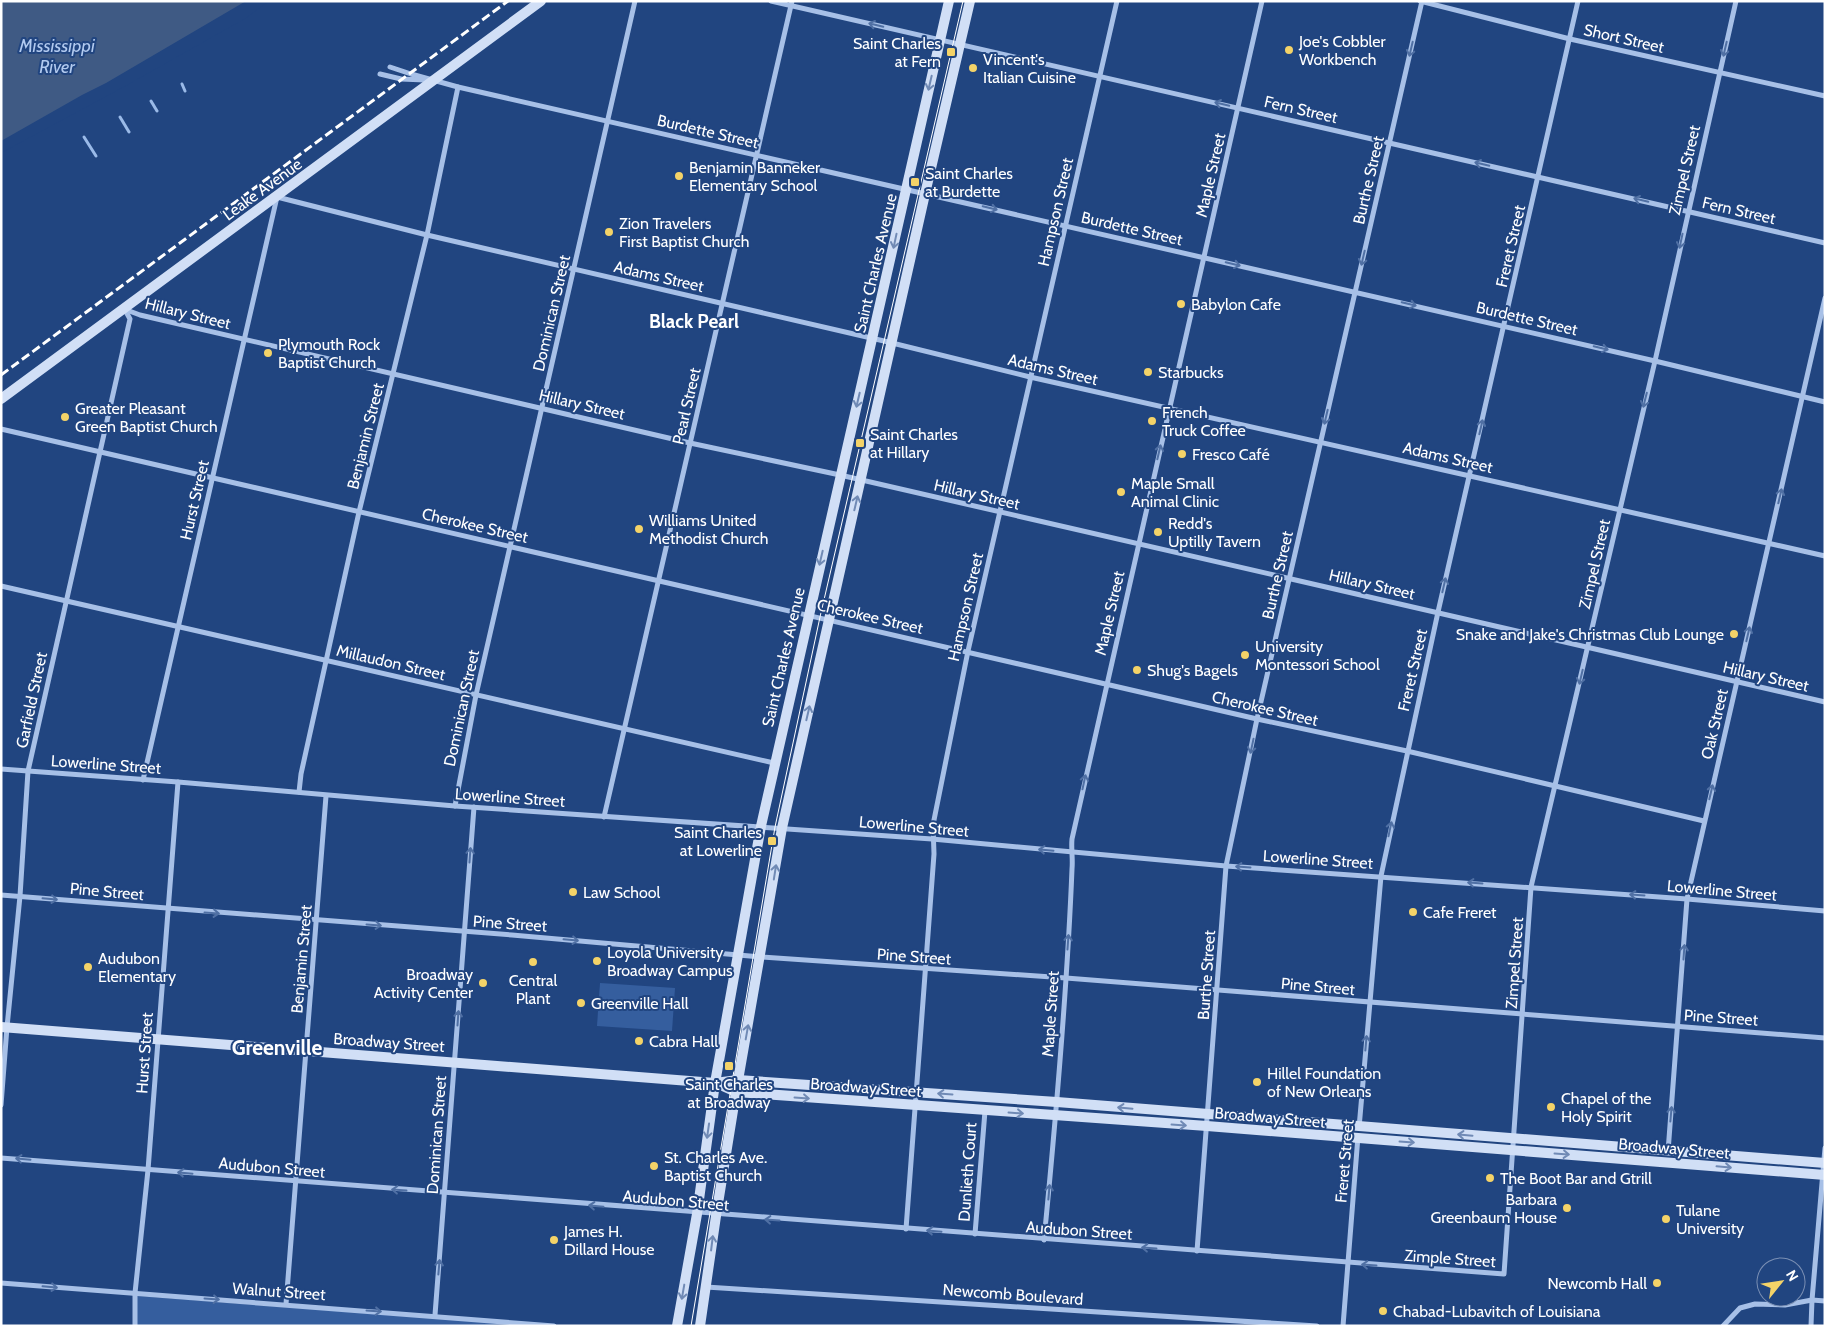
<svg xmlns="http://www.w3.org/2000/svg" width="1826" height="1327" viewBox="0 0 1826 1327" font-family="Cabin,sans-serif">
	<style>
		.green { fill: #355e9e }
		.water { fill: #3f5a84; stroke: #9abae8 }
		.pier { fill: #214580 }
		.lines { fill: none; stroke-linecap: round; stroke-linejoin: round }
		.stream { stroke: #9abae8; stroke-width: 3 }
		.street { stroke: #a7c0e7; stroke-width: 5 }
		.secondary { stroke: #d1dff6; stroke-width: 10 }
		.tram { stroke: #fff; stroke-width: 1 }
		.rail { stroke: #fff; stroke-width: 3; stroke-dasharray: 9 4; stroke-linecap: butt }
		.oneway { stroke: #5070a4 }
		.oneway2 { stroke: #708ab5 }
		.poi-dot { fill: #f4d368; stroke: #214580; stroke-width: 2 }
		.labels { text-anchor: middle; stroke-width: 4; stroke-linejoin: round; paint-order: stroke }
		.street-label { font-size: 16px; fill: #fff; stroke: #214580 }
		.poi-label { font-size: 16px; fill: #fff; stroke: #214580; text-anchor: start }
		.water-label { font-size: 18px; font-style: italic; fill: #b2caef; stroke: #214580 }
		.quarter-label { font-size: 19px; font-weight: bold; fill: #fff; stroke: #214580 }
		.district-label { font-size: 21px; font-weight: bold; fill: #fff; stroke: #214580 }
	</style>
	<rect width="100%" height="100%" fill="#214580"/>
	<!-- green -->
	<g class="green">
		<polygon points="600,983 675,988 672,1031 597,1026"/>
		<polygon points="137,1296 538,1326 135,1326"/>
	</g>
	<!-- water -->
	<polygon class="water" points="1,1 267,1 1,150"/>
	<!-- pier -->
	<polygon class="pier" points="246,1 269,1 246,18 129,84 1,153 1,141 82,95 106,83"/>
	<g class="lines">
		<!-- stream -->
		<g class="stream">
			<polyline points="182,84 185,91"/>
			<polyline points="151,101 157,111"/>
			<polyline points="120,117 129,132"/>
			<polyline points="84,137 96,156"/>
		</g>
		<!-- street -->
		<g class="street">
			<polyline points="771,1 1825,243"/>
			<polyline points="1420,1 1570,39 1825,96"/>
			<polyline points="390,67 411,74 458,87 1655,361 1825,402"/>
			<polyline points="380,74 401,79 425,80"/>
			<polyline points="124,309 140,315 690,443 840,475 1825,702"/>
			<polyline points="1,429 1257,719 1407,751 1704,821"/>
			<polyline points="1,586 774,763"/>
			<polyline points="1,769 178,782 455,806 932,839 1226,866 1687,899 1825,911"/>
			<polyline points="143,780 277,197 427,235 884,341 1030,377 1825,556"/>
			<polyline points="299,792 301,774 359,512 427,235 458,87"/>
			<polyline points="455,806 476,695 635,1"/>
			<polyline points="604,817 792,1"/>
			<polyline points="1,895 512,935 761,957 1066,978 1825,1038"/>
			<polyline points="1,1105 7,1027 20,896 28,771 130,319 124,308"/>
			<polyline points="1359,1128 1381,876 1438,612 1578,1"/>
			<polyline points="1668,1152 1687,899 1825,298"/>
			<path d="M1,1158C502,1198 1003,1238 1504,1274L1531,887L1655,361L1736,1"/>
			<polyline points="906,1229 934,854 933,825 968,651 1117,1"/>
			<polyline points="975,1234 985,1111"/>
			<path d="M1044,1240C1056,1117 1067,993 1072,869C1073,859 1071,849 1072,839L1262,1"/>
			<polyline points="1197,1251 1226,866 1257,719 1422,1"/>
			<polyline points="1,1283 554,1326"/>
			<polyline points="706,1287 1317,1326"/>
			<polyline points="286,1304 326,796"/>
			<polyline points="435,1315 474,807"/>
			<polyline points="135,1326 135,1293 148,1170 178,782"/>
			<polyline points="1343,1326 1358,1136"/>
			<polyline points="1723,1326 1740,1308 1755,1304 1785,1305 1812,1300 1825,1301"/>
			<polyline points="1811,1326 1812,1300 1825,1148"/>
		</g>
		<!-- secondary -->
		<g class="secondary">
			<polyline points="1,399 541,1"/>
			<polyline points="1,1027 715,1083 738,1080 1057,1102 1825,1163"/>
			<polyline points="716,1083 736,1092 1207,1126 1825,1175"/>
			<polyline points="677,1326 697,1214 715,1083 761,826 949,1"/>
			<polyline points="700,1326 716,1216 736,1092 782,828 925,194 970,1"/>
		</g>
		<!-- tram -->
		<polyline class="tram" points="691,1326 775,827 820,617 963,1"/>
		<!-- rail -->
		<polyline class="rail" points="1,375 508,1"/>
	</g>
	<!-- one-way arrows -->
	<defs><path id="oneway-shaft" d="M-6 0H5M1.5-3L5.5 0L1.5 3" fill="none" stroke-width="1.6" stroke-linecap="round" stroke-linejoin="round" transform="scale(1.25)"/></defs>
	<g class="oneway">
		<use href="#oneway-shaft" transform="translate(876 25) rotate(-167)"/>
		<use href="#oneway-shaft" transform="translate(1411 49) rotate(103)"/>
		<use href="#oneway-shaft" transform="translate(1725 49) rotate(103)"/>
		<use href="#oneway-shaft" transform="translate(1222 104) rotate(-167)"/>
		<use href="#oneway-shaft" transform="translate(1482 164) rotate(-167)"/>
		<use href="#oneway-shaft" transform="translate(1641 200) rotate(-167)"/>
		<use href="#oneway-shaft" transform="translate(990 208) rotate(13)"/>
		<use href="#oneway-shaft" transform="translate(1681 241) rotate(102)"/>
		<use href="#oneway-shaft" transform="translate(1363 258) rotate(103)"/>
		<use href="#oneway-shaft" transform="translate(1233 264) rotate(13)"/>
		<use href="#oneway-shaft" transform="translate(1409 304) rotate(13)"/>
		<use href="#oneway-shaft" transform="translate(1601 348) rotate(13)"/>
		<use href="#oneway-shaft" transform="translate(1645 400) rotate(104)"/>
		<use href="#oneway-shaft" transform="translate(1326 417) rotate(103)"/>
		<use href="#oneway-shaft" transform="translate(1481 427) rotate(-77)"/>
		<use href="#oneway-shaft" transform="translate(1159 452) rotate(-77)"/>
		<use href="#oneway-shaft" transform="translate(1780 496) rotate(-77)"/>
		<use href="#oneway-shaft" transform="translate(1444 585) rotate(-77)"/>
		<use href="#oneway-shaft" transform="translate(1748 634) rotate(-77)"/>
		<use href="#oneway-shaft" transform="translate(1581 677) rotate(103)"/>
		<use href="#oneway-shaft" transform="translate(1252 746) rotate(102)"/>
		<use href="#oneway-shaft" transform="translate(1084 782) rotate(-78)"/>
		<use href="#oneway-shaft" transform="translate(1711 792) rotate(-77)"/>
		<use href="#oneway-shaft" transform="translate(1390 829) rotate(-78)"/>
		<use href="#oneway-shaft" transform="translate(1046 850) rotate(-175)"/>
		<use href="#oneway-shaft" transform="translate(470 855) rotate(-86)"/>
		<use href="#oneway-shaft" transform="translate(1243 867) rotate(-176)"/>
		<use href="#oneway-shaft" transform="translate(1475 883) rotate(-176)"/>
		<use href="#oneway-shaft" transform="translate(1637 895) rotate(-176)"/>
		<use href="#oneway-shaft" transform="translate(50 899) rotate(5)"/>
		<use href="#oneway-shaft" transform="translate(212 913) rotate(4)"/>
		<use href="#oneway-shaft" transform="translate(374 925) rotate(4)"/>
		<use href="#oneway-shaft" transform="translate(571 940) rotate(5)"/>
		<use href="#oneway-shaft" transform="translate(1068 942) rotate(-86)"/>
		<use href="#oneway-shaft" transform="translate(1684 952) rotate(-86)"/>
		<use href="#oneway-shaft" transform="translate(458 1018) rotate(-86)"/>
		<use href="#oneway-shaft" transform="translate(1366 1043) rotate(-85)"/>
		<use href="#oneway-shaft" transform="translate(1671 1114) rotate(-85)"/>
		<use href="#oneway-shaft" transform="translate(23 1159) rotate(-175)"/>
		<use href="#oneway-shaft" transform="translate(185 1173) rotate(-175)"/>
		<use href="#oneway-shaft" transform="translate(399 1190) rotate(-176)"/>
		<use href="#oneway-shaft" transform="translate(1049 1192) rotate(-85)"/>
		<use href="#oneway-shaft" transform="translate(596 1206) rotate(-175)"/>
		<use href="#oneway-shaft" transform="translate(772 1220) rotate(-176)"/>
		<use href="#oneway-shaft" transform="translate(934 1231) rotate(-175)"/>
		<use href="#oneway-shaft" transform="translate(1149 1248) rotate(-176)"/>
		<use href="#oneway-shaft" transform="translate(1369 1265) rotate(-176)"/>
		<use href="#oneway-shaft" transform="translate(439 1267) rotate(-85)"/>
		<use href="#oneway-shaft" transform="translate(50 1287) rotate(5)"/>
		<use href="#oneway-shaft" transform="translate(212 1299) rotate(4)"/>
		<use href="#oneway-shaft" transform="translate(374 1311) rotate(4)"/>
	</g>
	<g class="oneway2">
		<use href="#oneway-shaft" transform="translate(930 83) rotate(103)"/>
		<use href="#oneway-shaft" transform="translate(895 241) rotate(102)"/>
		<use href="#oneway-shaft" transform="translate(858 400) rotate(103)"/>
		<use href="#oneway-shaft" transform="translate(856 503) rotate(-77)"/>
		<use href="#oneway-shaft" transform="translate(821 558) rotate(103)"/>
		<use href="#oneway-shaft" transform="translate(808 713) rotate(-77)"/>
		<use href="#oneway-shaft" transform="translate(775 872) rotate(-81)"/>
		<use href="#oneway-shaft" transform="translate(747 1032) rotate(-80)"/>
		<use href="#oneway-shaft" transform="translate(945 1094) rotate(-176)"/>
		<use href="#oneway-shaft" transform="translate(802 1098) rotate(4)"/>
		<use href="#oneway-shaft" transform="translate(1125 1108) rotate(-175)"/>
		<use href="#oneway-shaft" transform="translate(1016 1113) rotate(4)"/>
		<use href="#oneway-shaft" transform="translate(1179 1125) rotate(4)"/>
		<use href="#oneway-shaft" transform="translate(708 1131) rotate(98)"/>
		<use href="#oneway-shaft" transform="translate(1465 1135) rotate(-175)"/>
		<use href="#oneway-shaft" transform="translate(1407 1142) rotate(4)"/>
		<use href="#oneway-shaft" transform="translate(1562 1154) rotate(4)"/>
		<use href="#oneway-shaft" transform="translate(1724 1167) rotate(5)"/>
		<use href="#oneway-shaft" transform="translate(712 1243) rotate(-83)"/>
		<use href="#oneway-shaft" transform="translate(683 1292) rotate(100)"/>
	</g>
	<!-- markers -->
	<g class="poi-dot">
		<circle cx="1289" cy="50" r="5"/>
		<rect x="946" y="47" width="10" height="10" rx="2.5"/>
		<circle cx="973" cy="68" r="5"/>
		<circle cx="679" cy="176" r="5"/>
		<rect x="910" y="177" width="10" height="10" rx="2.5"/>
		<circle cx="609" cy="232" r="5"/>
		<circle cx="1181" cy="304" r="5"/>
		<circle cx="268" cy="353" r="5"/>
		<circle cx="1148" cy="372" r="5"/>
		<circle cx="65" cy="417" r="5"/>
		<circle cx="1152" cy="421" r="5"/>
		<rect x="855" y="438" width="10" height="10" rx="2.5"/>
		<circle cx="1182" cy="454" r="5"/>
		<circle cx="1121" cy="492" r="5"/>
		<circle cx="639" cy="529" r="5"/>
		<circle cx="1158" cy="532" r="5"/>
		<circle cx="1734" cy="634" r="5"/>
		<circle cx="1245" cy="655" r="5"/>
		<circle cx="1137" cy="670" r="5"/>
		<rect x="767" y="836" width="10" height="10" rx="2.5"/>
		<circle cx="573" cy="892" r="5"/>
		<circle cx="1413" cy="912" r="5"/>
		<circle cx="597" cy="961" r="5"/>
		<circle cx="533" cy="962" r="5"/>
		<circle cx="88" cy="967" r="5"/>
		<circle cx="483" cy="983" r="5"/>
		<circle cx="581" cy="1003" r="5"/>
		<circle cx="639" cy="1041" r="5"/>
		<rect x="724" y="1061" width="10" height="10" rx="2.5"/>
		<circle cx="1257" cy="1082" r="5"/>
		<circle cx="1551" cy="1107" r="5"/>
		<circle cx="654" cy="1166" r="5"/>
		<circle cx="1490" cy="1178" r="5"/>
		<circle cx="1567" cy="1208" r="5"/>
		<circle cx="1666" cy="1219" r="5"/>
		<circle cx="554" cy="1240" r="5"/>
		<circle cx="1657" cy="1283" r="5"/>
		<circle cx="1383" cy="1311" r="5"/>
	</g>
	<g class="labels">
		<!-- street labels -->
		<g class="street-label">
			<text transform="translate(1624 38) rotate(13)" y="6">Short Street</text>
			<text transform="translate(1301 109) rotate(13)" y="6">Fern Street</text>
			<text transform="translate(708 131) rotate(13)" y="6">Burdette Street</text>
			<text transform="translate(1684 170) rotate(-77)" y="6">Zimpel Street</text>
			<text transform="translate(1210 175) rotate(-77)" y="6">Maple Street</text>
			<text transform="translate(1368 180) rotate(-77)" y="6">Burthe Street</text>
			<text transform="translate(262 189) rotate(-36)" y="6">Leake Avenue</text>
			<text transform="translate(1739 210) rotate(13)" y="6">Fern Street</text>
			<text transform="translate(1055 212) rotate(-77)" y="6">Hampson Street</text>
			<text transform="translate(1132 228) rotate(13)" y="6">Burdette Street</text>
			<text transform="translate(1510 246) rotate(-77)" y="6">Freret Street</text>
			<text transform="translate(875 263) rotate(-77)" y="6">Saint Charles Avenue</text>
			<text transform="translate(659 276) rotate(13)" y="6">Adams Street</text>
			<text transform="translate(188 313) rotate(14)" y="6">Hillary Street</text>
			<text transform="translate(551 313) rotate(-77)" y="6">Dominican Street</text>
			<text transform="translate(1527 318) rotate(13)" y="6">Burdette Street</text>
			<text transform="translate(1053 369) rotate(13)" y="6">Adams Street</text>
			<text transform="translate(582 404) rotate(13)" y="6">Hillary Street</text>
			<text transform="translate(686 406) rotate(-77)" y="6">Pearl Street</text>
			<text transform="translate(365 436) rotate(-76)" y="6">Benjamin Street</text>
			<text transform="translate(1448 457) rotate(13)" y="6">Adams Street</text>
			<text transform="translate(977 494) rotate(13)" y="6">Hillary Street</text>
			<text transform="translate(194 500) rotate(-77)" y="6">Hurst Street</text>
			<text transform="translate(475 525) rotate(13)" y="6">Cherokee Street</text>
			<text transform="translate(1594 564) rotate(-77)" y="6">Zimpel Street</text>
			<text transform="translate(1277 575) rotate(-77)" y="6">Burthe Street</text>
			<text transform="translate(1372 584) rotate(13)" y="6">Hillary Street</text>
			<text transform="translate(965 607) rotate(-77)" y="6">Hampson Street</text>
			<text transform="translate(1109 613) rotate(-77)" y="6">Maple Street</text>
			<text transform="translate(870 616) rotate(13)" y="6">Cherokee Street</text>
			<text transform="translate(783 657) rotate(-77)" y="6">Saint Charles Avenue</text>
			<text transform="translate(391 662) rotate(13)" y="6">Millaudon Street</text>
			<text transform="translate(1412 670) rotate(-77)" y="6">Freret Street</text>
			<text transform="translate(1766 676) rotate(13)" y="6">Hillary Street</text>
			<text transform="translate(31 700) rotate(-78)" y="6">Garfield Street</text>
			<text transform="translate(461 708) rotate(-78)" y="6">Dominican Street</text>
			<text transform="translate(1265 708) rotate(13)" y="6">Cherokee Street</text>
			<text transform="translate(1714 724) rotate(-77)" y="6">Oak Street</text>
			<text transform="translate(106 764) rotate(4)" y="6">Lowerline Street</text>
			<text transform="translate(510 797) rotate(4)" y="6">Lowerline Street</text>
			<text transform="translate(914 826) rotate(5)" y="6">Lowerline Street</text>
			<text transform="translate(1318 859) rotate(4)" y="6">Lowerline Street</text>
			<text transform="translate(1722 890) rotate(5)" y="6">Lowerline Street</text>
			<text transform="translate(107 891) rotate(5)" y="6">Pine Street</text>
			<text transform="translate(510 923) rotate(4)" y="6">Pine Street</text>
			<text transform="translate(914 956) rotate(4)" y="6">Pine Street</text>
			<text transform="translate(301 959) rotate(-85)" y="6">Benjamin Street</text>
			<text transform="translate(1514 963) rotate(-86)" y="6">Zimpel Street</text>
			<text transform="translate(1206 975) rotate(-86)" y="6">Burthe Street</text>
			<text transform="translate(1318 986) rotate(5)" y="6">Pine Street</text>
			<text transform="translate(1050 1014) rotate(-86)" y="6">Maple Street</text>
			<text transform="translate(1721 1017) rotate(4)" y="6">Pine Street</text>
			<text transform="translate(389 1042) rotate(4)" y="6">Broadway Street</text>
			<text transform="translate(144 1053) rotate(-86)" y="6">Hurst Street</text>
			<text transform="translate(866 1087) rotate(4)" y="6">Broadway Street</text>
			<text transform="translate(1270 1117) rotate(5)" y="6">Broadway Street</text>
			<text transform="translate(436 1135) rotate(-86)" y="6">Dominican Street</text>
			<text transform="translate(1674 1148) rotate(5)" y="6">Broadway Street</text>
			<text transform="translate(1344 1161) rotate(-85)" y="6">Freret Street</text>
			<text transform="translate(272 1167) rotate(5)" y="6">Audubon Street</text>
			<text transform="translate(967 1172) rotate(-86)" y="6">Dunlieth Court</text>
			<text transform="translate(676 1200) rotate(5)" y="6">Audubon Street</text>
			<text transform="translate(1079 1230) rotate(4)" y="6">Audubon Street</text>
			<text transform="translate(1450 1258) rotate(4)" y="6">Zimple Street</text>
			<text transform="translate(279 1291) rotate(4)" y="6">Walnut Street</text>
			<text transform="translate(1013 1294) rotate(4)" y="6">Newcomb Boulevard</text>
		</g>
		<!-- poi labels -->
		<g class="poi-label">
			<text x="1299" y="47">Joe's Cobbler<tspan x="1299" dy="18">Workbench</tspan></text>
			<text x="941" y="49" text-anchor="end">Saint Charles<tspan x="941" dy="18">at Fern</tspan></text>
			<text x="983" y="65">Vincent's<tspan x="983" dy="18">Italian Cuisine</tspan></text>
			<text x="689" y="173">Benjamin Banneker<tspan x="689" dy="18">Elementary School</tspan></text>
			<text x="925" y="179">Saint Charles<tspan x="925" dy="18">at Burdette</tspan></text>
			<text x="619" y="229">Zion Travelers<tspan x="619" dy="18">First Baptist Church</tspan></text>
			<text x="1191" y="310">Babylon Cafe</text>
			<text x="278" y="350">Plymouth Rock<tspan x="278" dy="18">Baptist Church</tspan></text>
			<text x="1158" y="378">Starbucks</text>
			<text x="75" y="414">Greater Pleasant<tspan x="75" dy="18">Green Baptist Church</tspan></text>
			<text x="1162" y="418">French<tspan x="1162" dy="18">Truck Coffee</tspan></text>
			<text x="870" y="440">Saint Charles<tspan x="870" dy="18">at Hillary</tspan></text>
			<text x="1192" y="460">Fresco Café</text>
			<text x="1131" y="489">Maple Small<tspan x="1131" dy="18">Animal Clinic</tspan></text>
			<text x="649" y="526">Williams United<tspan x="649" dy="18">Methodist Church</tspan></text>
			<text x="1168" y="529">Redd's<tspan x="1168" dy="18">Uptilly Tavern</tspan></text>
			<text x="1724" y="640" text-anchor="end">Snake and Jake's Christmas Club Lounge</text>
			<text x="1255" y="652">University<tspan x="1255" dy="18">Montessori School</tspan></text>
			<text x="1147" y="676">Shug's Bagels</text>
			<text x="762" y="838" text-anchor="end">Saint Charles<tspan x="762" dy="18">at Lowerline</tspan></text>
			<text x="583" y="898">Law School</text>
			<text x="1423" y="918">Cafe Freret</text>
			<text x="607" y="958">Loyola University<tspan x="607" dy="18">Broadway Campus</tspan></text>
			<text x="98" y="964">Audubon<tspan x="98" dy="18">Elementary</tspan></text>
			<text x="473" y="980" text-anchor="end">Broadway<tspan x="473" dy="18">Activity Center</tspan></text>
			<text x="533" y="986" text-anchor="middle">Central<tspan x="533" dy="18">Plant</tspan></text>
			<text x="591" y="1009">Greenville Hall</text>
			<text x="649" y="1047">Cabra Hall</text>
			<text x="1267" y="1079">Hillel Foundation<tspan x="1267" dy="18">of New Orleans</tspan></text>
			<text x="729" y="1090" text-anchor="middle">Saint Charles<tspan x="729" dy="18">at Broadway</tspan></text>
			<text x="1561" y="1104">Chapel of the<tspan x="1561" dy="18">Holy Spirit</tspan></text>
			<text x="664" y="1163">St. Charles Ave.<tspan x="664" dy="18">Baptist Church</tspan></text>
			<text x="1500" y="1184">The Boot Bar and Gtrill</text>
			<text x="1557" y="1205" text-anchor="end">Barbara<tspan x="1557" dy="18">Greenbaum House</tspan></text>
			<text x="1676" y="1216">Tulane<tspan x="1676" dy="18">University</tspan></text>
			<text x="564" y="1237">James H.<tspan x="564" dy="18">Dillard House</tspan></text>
			<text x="1647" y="1289" text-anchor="end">Newcomb Hall</text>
			<text x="1393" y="1317">Chabad-Lubavitch of Louisiana</text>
		</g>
		<!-- water labels -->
		<g class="water-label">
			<text x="57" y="52">Mississippi<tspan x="57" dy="21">River</tspan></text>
		</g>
		<!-- quarter labels -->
		<g class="quarter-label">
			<text x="694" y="328">Black Pearl</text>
		</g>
		<!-- district labels -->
		<g class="district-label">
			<text x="277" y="1055">Greenville</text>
		</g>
	</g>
	<!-- border -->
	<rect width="1826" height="1327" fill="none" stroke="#ffffff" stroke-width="5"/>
	<!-- north arrow -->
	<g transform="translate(1781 1282) rotate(60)"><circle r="24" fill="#214580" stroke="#7a8fb3"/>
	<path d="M0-4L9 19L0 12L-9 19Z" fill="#f4d368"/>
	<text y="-8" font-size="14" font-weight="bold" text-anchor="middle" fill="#ffffff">N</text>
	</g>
</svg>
